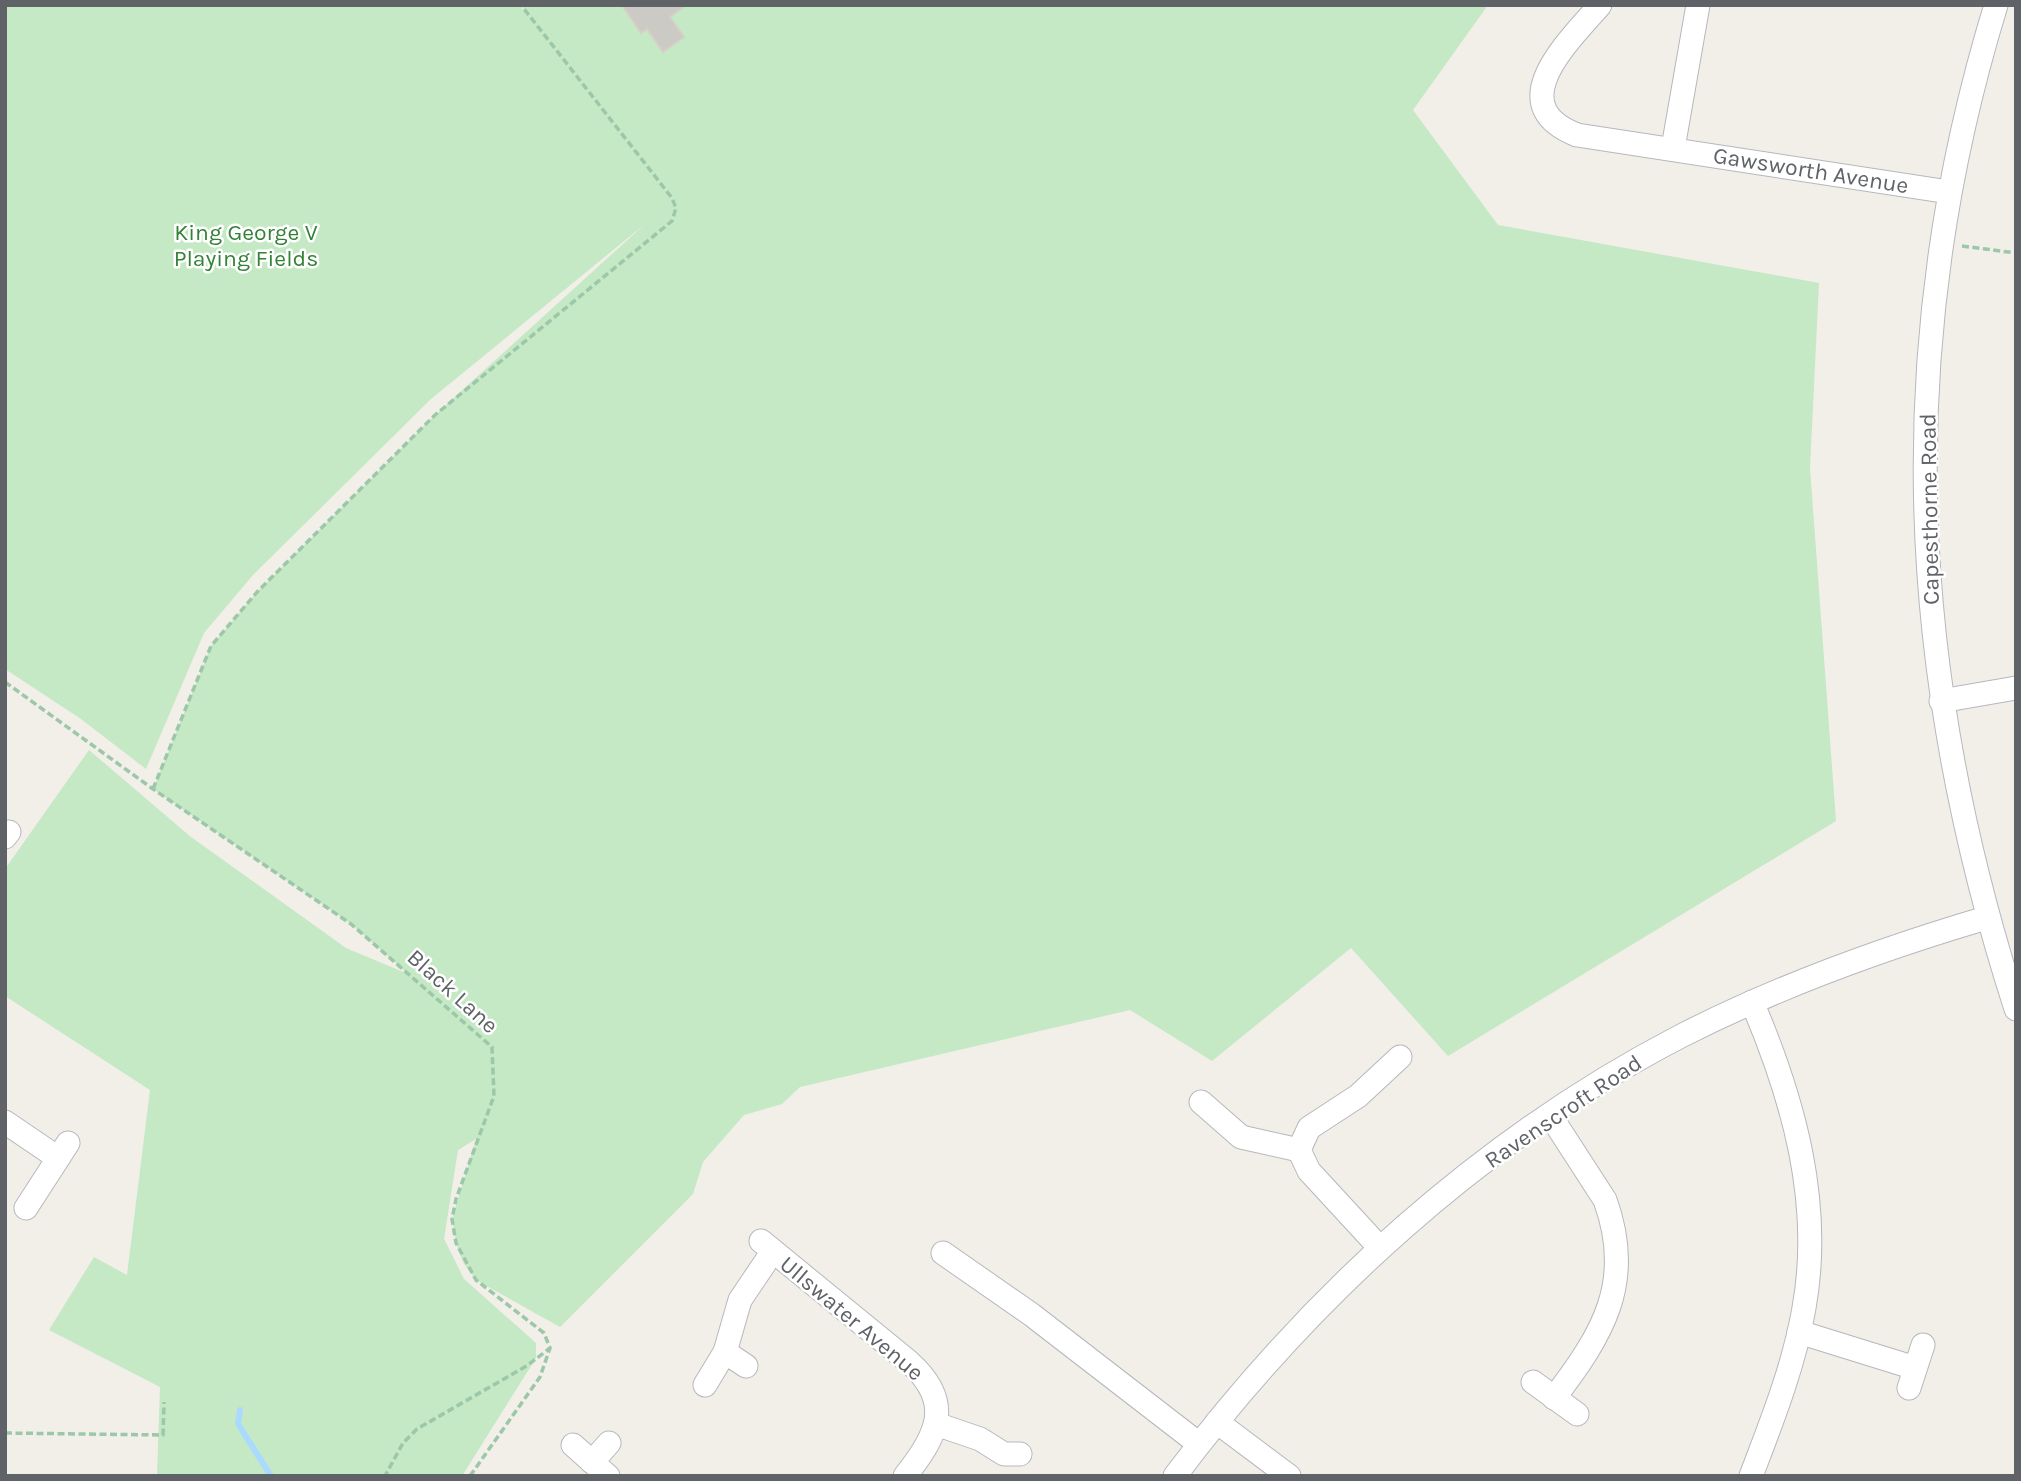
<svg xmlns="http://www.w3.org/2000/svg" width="2021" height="1481" viewBox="0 0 2021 1481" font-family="Karla,sans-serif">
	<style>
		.green { fill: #c5e8c5 }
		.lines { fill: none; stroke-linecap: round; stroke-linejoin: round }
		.stream { stroke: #aadaff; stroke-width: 6 }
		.building { fill: #cccac5; stroke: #d6d1c6; stroke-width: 2 }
		.minor-casing { stroke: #b5b8bc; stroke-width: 25 }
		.path { stroke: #9cc7a9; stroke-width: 3.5; stroke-dasharray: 7 3.5; stroke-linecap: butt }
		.minor { stroke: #fff; stroke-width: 23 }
		.labels { text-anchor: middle; stroke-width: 5; stroke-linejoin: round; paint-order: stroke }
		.street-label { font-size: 23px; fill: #5f6368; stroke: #fff }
		.park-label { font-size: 23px; fill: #348238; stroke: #fff }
	</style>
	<rect width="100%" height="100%" fill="#f1efe8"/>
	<!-- green -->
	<polygon class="green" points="5,5 519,5 527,15 521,5 1488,5 1413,110 1498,225 1819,283 1810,468 1836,821 1448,1056 1351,948 1212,1061 1130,1010 800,1087 782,1104 744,1115 703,1162 693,1194 560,1327 476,1280 464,1264 456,1243 452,1219 476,1139 458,1150 444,1239 464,1279 536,1343 536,1358 462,1476 157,1476 160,1387 49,1330 94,1257 127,1275 150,1090 5,996 5,869 89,750 191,837 346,948 408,974 351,924 153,789 211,646 258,591 435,415 645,224 431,399 253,575 204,633 146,769 81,719 5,669"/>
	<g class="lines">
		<!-- stream -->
		<polyline class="stream" points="240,1410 238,1424 271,1476"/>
	</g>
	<!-- building -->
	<polygon class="building" points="622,5 686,5 670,17 684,37 663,52 647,29 641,33"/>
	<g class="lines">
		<!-- minor casing -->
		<g class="minor-casing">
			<g id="minor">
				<path d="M1600,5C1569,41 1500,105 1577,135L1949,192"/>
				<path d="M1996,5C1891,347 1907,671 2016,1009"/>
				<polyline points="1673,148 1698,5"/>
				<polyline points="1941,701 2016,688"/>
				<polyline points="5,837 9,832"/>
				<polyline points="1201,1102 1241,1137 1299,1150"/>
				<path d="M1550,1115L1605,1200C1635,1282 1603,1334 1554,1398"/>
				<polyline points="5,1122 58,1158"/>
				<polyline points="26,1208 68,1143"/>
				<path d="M761,1241L909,1362C954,1402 938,1435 905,1476"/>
				<polyline points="1380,1248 1309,1171 1299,1150 1309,1128 1358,1096 1400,1057"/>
				<polyline points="943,1253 1032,1315 1199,1444"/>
				<polyline points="1799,1332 1915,1368"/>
				<polyline points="725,1352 746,1366"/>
				<polyline points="1533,1382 1577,1414"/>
				<polyline points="705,1385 725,1352 740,1300 773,1251"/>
				<polyline points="1909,1388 1923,1345"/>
				<polyline points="1217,1422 1289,1476"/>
				<polyline points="936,1424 980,1439 1004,1454 1020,1454"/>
				<polyline points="573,1445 608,1476"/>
				<polyline points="592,1462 609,1443"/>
				<path d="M1175,1476C1309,1297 1482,1139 1681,1036C1779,986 1881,949 1986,918"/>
				<path d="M1751,1476C1772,1421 1794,1366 1804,1308C1823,1202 1793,1098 1752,1002"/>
			</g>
		</g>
		<!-- path -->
		<g class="path">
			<polyline points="1962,246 2016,253"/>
			<polyline points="5,682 153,789 351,924 492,1047 494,1096 456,1199 452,1219 456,1243 476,1280 544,1333 550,1348 528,1365 417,1429 403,1443 385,1476"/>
			<polyline points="153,789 211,646 258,591 435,415 672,221 676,208 672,198 521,5"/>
			<polyline points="5,1433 163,1435 164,1402"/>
			<polyline points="470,1476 540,1377 550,1348"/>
		</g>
		<!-- minor -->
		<use href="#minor" class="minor"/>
	</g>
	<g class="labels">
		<!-- street labels -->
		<g class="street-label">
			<text transform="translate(1811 170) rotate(9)" y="8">Gawsworth Avenue</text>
			<text transform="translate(1929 509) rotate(-91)" y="8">Capesthorne Road</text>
			<text transform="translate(453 991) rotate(42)" y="8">Black Lane</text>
			<text transform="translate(1563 1111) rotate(-34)" y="8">Ravenscroft Road</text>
			<text transform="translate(852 1318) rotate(40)" y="8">Ullswater Avenue</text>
		</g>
		<!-- park labels -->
		<g class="park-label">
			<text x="246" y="240">King George V<tspan x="246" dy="26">Playing Fields</tspan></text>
		</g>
	</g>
	<!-- border -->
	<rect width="2021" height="1481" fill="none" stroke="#5f6368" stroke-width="14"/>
</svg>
